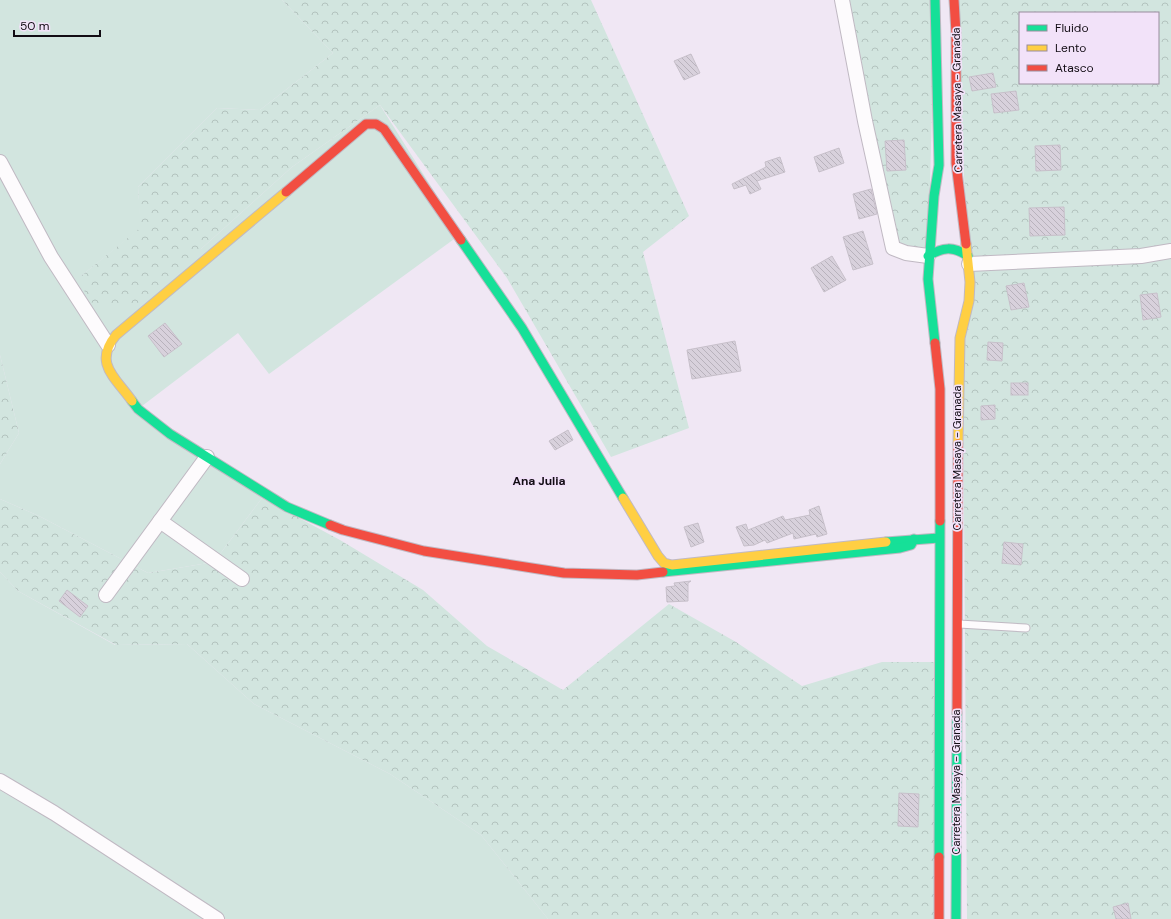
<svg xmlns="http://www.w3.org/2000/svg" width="1171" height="919" viewBox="0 0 1171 919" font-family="'DM Sans',sans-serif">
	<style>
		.grass { fill: #d2e5df }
		.forest { fill: url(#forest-crowns); fill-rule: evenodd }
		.building { fill: url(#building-back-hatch); stroke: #c7c0ca }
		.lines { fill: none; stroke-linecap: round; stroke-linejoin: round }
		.lane-casing { stroke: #c0b9c3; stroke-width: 9 }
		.street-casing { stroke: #c0b9c3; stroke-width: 16 }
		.fast-casing { stroke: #c0b9c3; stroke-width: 11 }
		.slow-casing { stroke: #c0b9c3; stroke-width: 11 }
		.jam-casing { stroke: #c0b9c3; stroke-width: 11 }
		.lane { stroke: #fdfbfd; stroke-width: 7 }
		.street { stroke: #fdfbfd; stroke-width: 14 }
		.fast { stroke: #16e098; stroke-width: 9 }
		.slow { stroke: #ffcf43; stroke-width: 9 }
		.jam { stroke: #f24e42; stroke-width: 9 }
		.labels { text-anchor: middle; stroke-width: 3.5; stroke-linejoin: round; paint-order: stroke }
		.street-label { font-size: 11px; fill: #120c14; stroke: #f2e2f9 }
		.neighbourhood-label { font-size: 12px; font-weight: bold; fill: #120c14; stroke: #f2e2f9 }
	</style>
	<defs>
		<pattern id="forest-crowns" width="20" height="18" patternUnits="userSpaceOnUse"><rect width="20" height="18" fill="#d2e5df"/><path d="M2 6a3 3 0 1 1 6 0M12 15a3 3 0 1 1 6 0" fill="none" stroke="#b3c3be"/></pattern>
		<pattern id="building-back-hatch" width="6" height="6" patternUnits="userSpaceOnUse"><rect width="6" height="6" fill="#d8d1dc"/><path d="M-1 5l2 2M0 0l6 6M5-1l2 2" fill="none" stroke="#b8b2bc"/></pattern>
	</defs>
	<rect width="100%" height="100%" fill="#f0e7f4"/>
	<!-- grass -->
	<g class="grass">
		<polygon points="0,0 282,0 333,53 260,110 217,108 138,187 141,228 81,276 201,249 292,167 380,105 461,234 269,374 238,333 142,406 262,498 214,562 148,573 39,516 0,499 0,464 19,433 0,355"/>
		<polygon points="0,572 18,591 115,645 187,644 254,704 390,774 481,835 548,919 0,919"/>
	</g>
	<!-- forest -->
	<g class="forest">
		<polygon points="282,0 591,0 689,216 643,252 689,428 611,457 507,278 380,105 292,167 201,249 132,308 87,302 81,276 140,228 138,187 217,108 260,110 333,53"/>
		<polygon points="842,0 935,0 928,256 899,251"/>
		<path d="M954,0H1171V919H967L963,371L969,264ZM1020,13H1158V83H1020Z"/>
		<polygon points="0,355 19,433 0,464"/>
		<polygon points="262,498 340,540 423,590 487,646 563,690 669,604 736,642 802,686 882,662 939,662 939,919 548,919 481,835 390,774 254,704 187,644 116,645 18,591 0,572 0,499 39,516 148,573 214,562"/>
	</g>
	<!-- building -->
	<g class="building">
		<polygon points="691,54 700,73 684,80 674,61"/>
		<polygon points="993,73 996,87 972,91 969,77"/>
		<polygon points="1016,91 1019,110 994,113 991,94"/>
		<polygon points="904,140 906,170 887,171 885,141"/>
		<polygon points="1060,145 1061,170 1036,171 1035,146"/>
		<polygon points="839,148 844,163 819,172 814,157"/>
		<polygon points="780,157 785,172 757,181 761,189 750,194 746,185 734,189 732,184 766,167 765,162"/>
		<polygon points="871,189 877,214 859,219 853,194"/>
		<polygon points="1064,207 1065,235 1030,236 1029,208"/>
		<polygon points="863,231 873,264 853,270 843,237"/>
		<polygon points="832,256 846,280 824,292 811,268"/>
		<polygon points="1024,283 1029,307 1011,310 1006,286"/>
		<polygon points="1157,293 1161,317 1143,320 1140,295"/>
		<polygon points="165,323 182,344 164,357 148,336"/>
		<polygon points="735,341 741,371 692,379 687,350"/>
		<polygon points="988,342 1003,343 1002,361 987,360"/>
		<rect x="1011" y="383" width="17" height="12"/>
		<polygon points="995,405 995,419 981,420 981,406"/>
		<polygon points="568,430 573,440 555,450 549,441"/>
		<polygon points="819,506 827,534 817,537 816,534 794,539 793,533 767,543 765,540 754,545 744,546 736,527 746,524 748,530 783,516 785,520 810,515 809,510"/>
		<polygon points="698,523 704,542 691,547 684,527"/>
		<polygon points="1004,542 1023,544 1021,565 1002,563"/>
		<polygon points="691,581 688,583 688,601 667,602 666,587 675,586 674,583"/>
		<polygon points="67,590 88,606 80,617 59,601"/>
		<polygon points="899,793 919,794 918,827 898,826"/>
		<polygon points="1128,903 1131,919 1116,919 1113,907"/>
	</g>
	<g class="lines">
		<!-- lane casing -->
		<g class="lane-casing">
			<polyline id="lane" points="959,624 1026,628"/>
		</g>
		<!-- street casing -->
		<g class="street-casing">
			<g id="street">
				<polyline points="842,0 865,121 893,248 906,253 928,256"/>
				<polyline points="0,162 51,257 108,345"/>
				<polyline points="969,264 1141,256 1171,251"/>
				<polyline points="160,521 242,579"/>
				<polyline points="106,595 207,457"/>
				<polyline points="0,781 54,813 217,919"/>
			</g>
		</g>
		<!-- fast casing -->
		<g class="fast-casing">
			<g id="fast">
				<polyline points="935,0 939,165 934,196 928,279 935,343"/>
				<polyline points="461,240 522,328 623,498"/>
				<path d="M928,256C943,247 953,246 968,256"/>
				<polyline points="132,401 138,409 170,434 287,507 330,525"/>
				<polyline points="886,542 939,538"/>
				<polyline points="663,572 900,548 911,545 914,539"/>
				<polyline points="939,857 940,521"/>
				<polyline points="956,919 957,713"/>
			</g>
		</g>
		<!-- slow casing -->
		<g class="slow-casing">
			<g id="slow">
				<path d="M132,401C115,377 93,363 116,335L286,192"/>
				<polyline points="958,444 960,338 969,301 970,282 966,244"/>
				<polyline points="623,498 658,556 664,563 672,565 886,542"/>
			</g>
		</g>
		<!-- jam casing -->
		<g class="jam-casing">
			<g id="jam">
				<polyline points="954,0 956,33 956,163 966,244"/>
				<polyline points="286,192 366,124 376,124 384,129 461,240"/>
				<polyline points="935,343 940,389 940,521"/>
				<polyline points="330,525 343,530 424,551 564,573 637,575 663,572"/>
				<polyline points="957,713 958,444"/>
				<polyline points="939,919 939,857"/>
			</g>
		</g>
		<!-- lane -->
		<use href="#lane" class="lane"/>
		<!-- street -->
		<use href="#street" class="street"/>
		<!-- fast -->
		<use href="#fast" class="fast"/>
		<!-- slow -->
		<use href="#slow" class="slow"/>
		<!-- jam -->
		<use href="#jam" class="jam"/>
	</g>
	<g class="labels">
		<!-- street labels -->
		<g class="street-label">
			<text transform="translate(957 100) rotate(-91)" y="4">Carretera Masaya - Granada</text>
			<text transform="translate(957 458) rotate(-90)" y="4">Carretera Masaya - Granada</text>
			<text transform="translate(956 782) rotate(-90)" y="4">Carretera Masaya - Granada</text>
		</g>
		<!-- neighbourhood labels -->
		<g class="neighbourhood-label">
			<text x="539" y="485">Ana Julia</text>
		</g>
	</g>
	<!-- legend -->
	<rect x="1019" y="12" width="140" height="72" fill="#f2e2f9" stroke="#988c9d"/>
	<rect x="1027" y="25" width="20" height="6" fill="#16e098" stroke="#988c9d"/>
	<text x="1055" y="32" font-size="12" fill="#120c14">Fluido</text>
	<rect x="1027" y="45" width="20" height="6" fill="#ffcf43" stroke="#988c9d"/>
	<text x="1055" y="52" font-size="12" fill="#120c14">Lento</text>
	<rect x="1027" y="65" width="20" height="6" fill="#f24e42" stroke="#988c9d"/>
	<text x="1055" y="72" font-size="12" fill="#120c14">Atasco</text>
	<!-- scale -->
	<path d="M14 30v6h86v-6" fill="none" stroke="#120c14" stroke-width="2"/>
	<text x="20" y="30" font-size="12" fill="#120c14" stroke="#f2e2f9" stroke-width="3" paint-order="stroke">50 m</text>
</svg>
